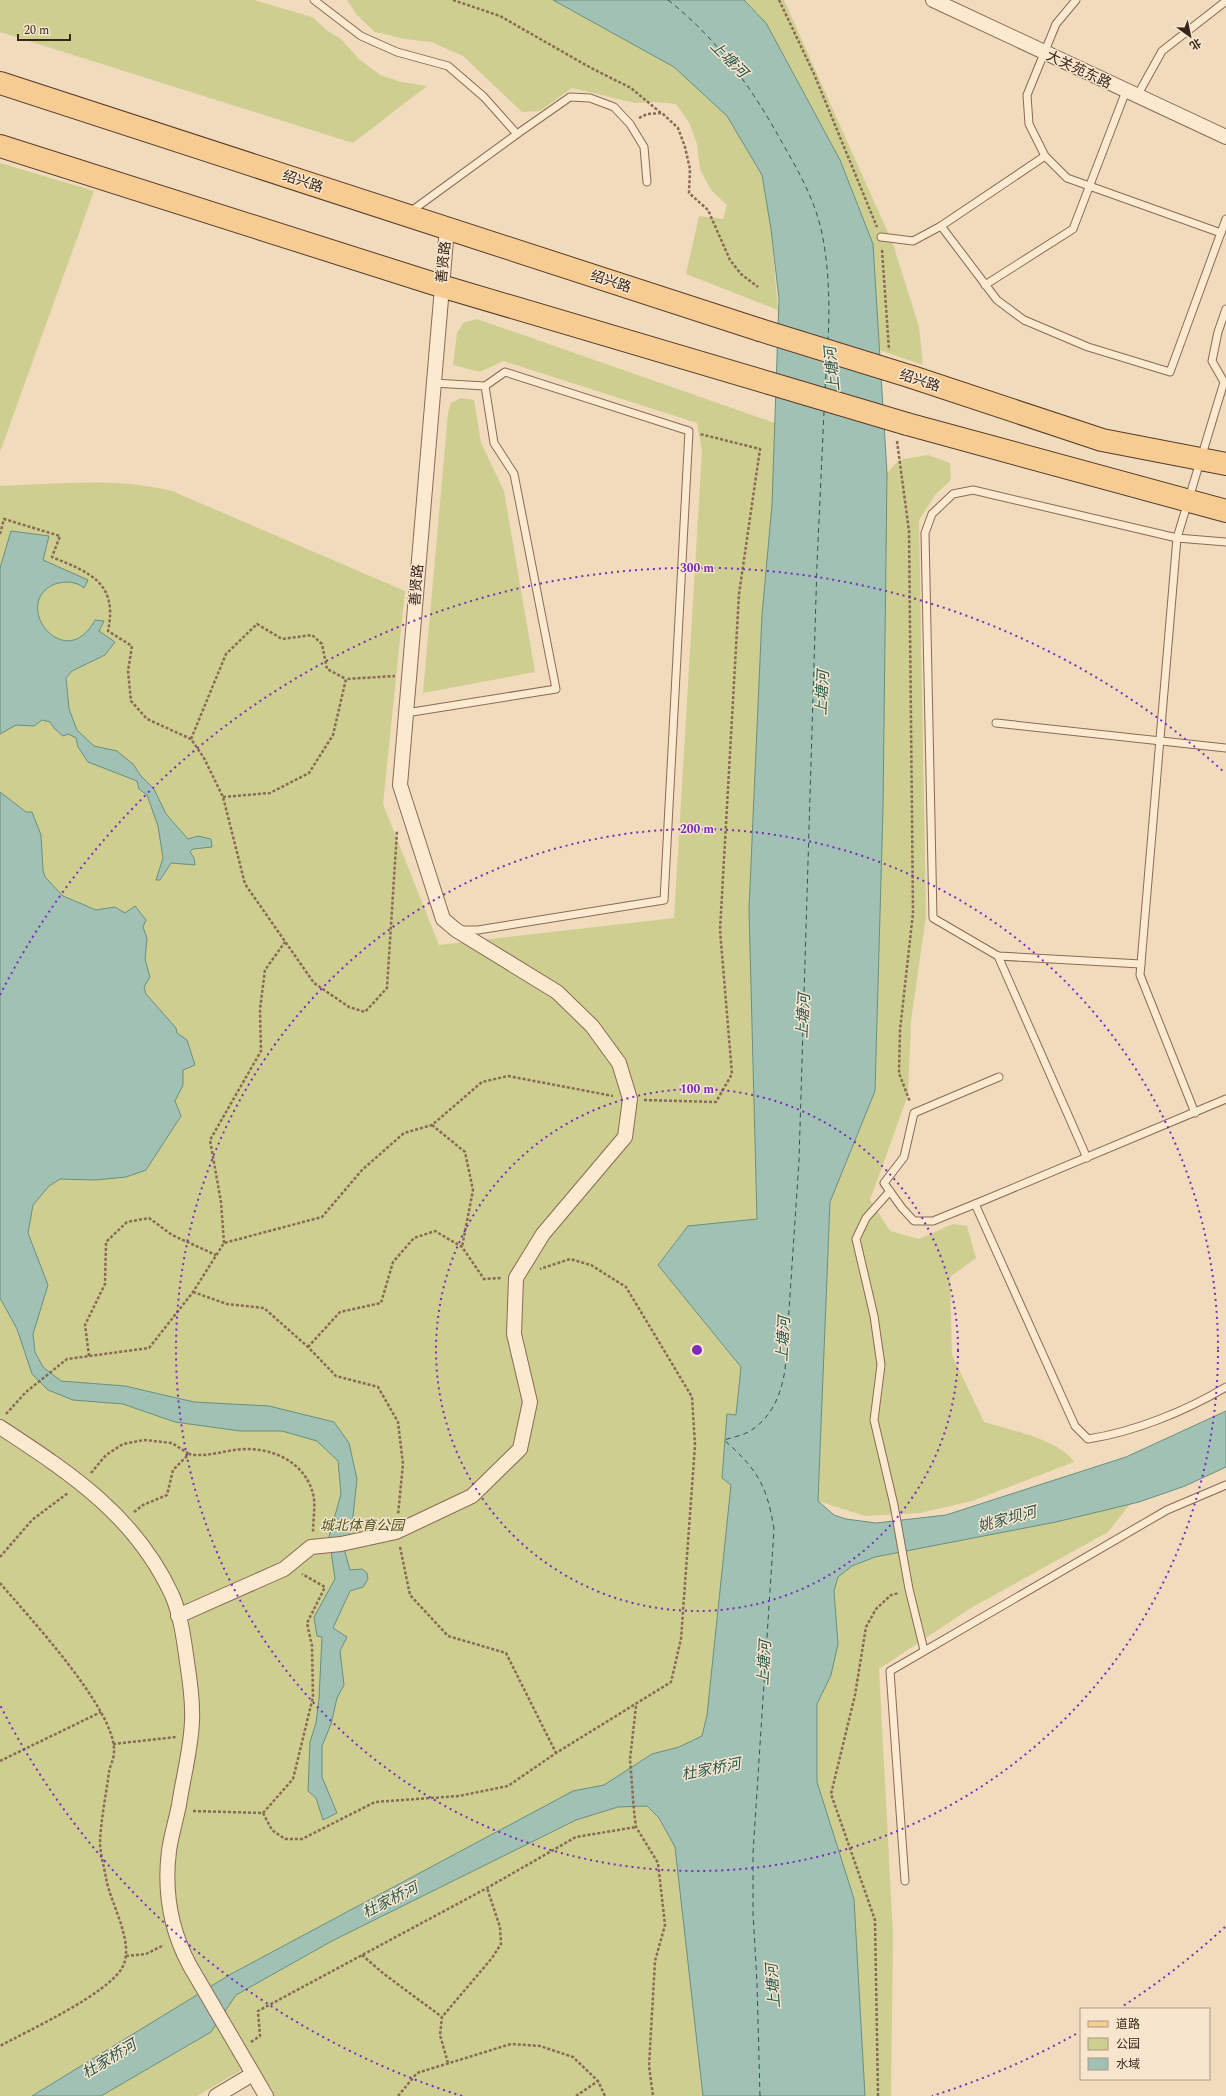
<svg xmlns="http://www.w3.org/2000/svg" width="1226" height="2096" viewBox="0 0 1226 2096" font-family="Spectral,'Noto Sans SC',serif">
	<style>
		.green { fill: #cece91 }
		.water { fill: #a1c1b4; stroke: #688f81 }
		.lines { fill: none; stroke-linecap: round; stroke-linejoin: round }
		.ferry { stroke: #295850; stroke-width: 1; stroke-dasharray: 5 4; stroke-linecap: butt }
		.lane-casing { stroke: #896b55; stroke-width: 9 }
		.street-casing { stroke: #896b55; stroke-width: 16 }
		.primary-casing { stroke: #563a2a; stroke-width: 24 }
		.path { stroke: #896b55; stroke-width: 2.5; stroke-dasharray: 3 2; stroke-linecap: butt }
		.lane { stroke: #fbe9d0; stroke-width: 7 }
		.street { stroke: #fbe9d0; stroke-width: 14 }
		.primary { stroke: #f6cc92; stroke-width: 22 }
		.primary-bridge-casing { stroke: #563a2a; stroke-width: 24; stroke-linecap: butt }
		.primary-bridge { stroke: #f6cc92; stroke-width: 22 }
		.ring { fill: none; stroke: #7b2cbf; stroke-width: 2; stroke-dasharray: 2 4 }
		.labels { text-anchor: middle; stroke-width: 3; stroke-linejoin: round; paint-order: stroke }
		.street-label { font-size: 14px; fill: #37261b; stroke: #f7e6cd }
		.park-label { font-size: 14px; font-style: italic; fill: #4d5520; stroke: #f7e6cd }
		.water-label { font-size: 15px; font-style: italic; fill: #295850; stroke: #f7e6cd }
		.centre { fill: #7b2cbf; stroke: #f7e6cd; stroke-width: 2 }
		.ring-label { font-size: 12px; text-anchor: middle; font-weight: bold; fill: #7b2cbf; stroke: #f7e6cd; stroke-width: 3; stroke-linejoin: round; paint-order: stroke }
	</style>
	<rect width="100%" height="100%" fill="#f0dbbd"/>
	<!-- green -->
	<g class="green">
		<polygon points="0,0 254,0 312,17 328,31 341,39 359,59 380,75 401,82 427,86 353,143 0,32"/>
		<polygon points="347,0 553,0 674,67 727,116 762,175 771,229 778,310 686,274 699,216 723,219 727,205 711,190 700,169 697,144 689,122 676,104 655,102 635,103 572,88 540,111 522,112 463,56 431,42 405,39 375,32 357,15"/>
		<polygon points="744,0 784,0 893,244 919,327 923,365 879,350 873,244 840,160 766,23"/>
		<polygon points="0,163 94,191 0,452"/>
		<path d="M477,319L775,423L772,505L762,615L749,909L757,1220L688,1226L658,1264L741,1367L736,1415H727L722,1478L731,1485L707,1715L675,1847L703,2096H266L273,2091L254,2063L197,2096H0V486C57,484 117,477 172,491L405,591L383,804L439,945L674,918L702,451L697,423L503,361L480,372L453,365L457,333L463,323Z"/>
		<polygon points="461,398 474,400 481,443 504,491 535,672 423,693 448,413 451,403"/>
		<path d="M928,455L950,463L951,480L935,495L919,520L926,916L911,1021L908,1095L870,1200L890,1231L919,1239L953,1224L967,1226L976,1258L950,1277L952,1355L984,1422C1009,1430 1059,1439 1074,1462L972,1501L920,1513L865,1516L818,1501L830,1202L875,1091L887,473L899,460Z"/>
		<polygon points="1130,1504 1108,1532 971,1608 879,1669 893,1934 891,2096 865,2096 854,1899 817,1782 817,1704 831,1675 838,1644 834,1591 838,1577 852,1566 875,1557 1056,1522"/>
	</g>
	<!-- water -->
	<g class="water">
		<polygon points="553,0 744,0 766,23 840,160 873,244 887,473 883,808 875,1091 830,1202 818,1501 834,1515 846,1519 876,1523 946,1515 1126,1457 1226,1411 1226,1467 1185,1486 1139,1502 1056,1522 875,1557 852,1566 838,1577 834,1591 838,1644 831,1675 817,1704 817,1782 854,1899 865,2096 703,2096 675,1847 659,1818 647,1806 618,1807 576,1820 332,1941 236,1995 211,2032 101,2096 32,2096 231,1974 573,1791 604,1785 652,1754 679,1747 702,1736 707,1715 731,1485 722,1478 727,1414 736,1415 741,1367 658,1265 688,1226 757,1219 749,909 762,615 772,505 779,299 771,229 762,175 727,116 674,67"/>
		<path d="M11,531L49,536L43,560L88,580L84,588C76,581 65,581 55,584C9,603 65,676 95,620L104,621L99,631L115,642L105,655L72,671L66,678L69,709L77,730L94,746L117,751L133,764L141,776L154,789L166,814L188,839L198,836L211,839L212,847L193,849L190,852L194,858L195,865L171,863L160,880H156L163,858L158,826L147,795L139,789L137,781L88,762L78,747L76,738L68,734L63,736L55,729L50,722L42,720L34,726L16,725L0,734V568Z"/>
		<polygon points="0,792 26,812 32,812 41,835 43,870 45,877 63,896 96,910 115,907 125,913 135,906 146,920 143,927 147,938 145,959 150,977 144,987 146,994 176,1028 177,1033 187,1040 195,1065 183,1070 183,1085 175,1101 181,1116 146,1170 126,1177 95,1180 60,1179 49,1186 33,1205 28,1233 48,1285 33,1334 35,1352 43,1367 61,1381 125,1386 194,1402 269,1406 334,1422 349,1443 357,1479 352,1526 345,1552 350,1570 362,1569 367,1573 368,1579 363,1587 350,1591 333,1628 347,1637 340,1651 344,1685 337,1698 331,1724 322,1746 322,1777 337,1813 323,1820 316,1798 308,1791 310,1742 316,1723 319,1699 322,1637 317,1636 314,1617 335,1579 329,1537 341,1494 338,1461 317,1441 282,1431 240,1431 175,1422 123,1404 73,1400 48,1390 32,1374 17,1329 0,1298"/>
	</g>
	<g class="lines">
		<!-- ferry -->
		<g class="ferry">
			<path d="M668,0C718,39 754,91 784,146C799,172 814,199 821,229C829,265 830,304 828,340"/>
			<polyline points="825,388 827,362"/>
			<path d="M760,2096L757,1983L753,1913V1853L774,1529C767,1485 757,1469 724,1440C733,1437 746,1435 753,1429C773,1415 781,1394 785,1370L799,1161L817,564L824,412"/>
		</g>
		<!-- lane casing -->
		<g class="lane-casing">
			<g id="lane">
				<polyline points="314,0 361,36 397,52 448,66 484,97 517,134 570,97 590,98 614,107 630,124 644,147 647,182"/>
				<polyline points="1076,0 1056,24 1027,95 1029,124 1045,156 1067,178 1221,233"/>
				<polyline points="1137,96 1162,51 1226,1"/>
				<polyline points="410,212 517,134"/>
				<polyline points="941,226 997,300 1024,320 1088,347 1170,372 1226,219"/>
				<polyline points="881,237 913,241 941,226 1045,156"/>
				<polyline points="985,285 1073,229 1126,91"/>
				<polyline points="406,713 556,689 514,474 494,443 485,386 433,383"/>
				<polyline points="996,723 1226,748"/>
				<polyline points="460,930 478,930 664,900 689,431 505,372 485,386"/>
				<polyline points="998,956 1087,1158"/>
				<polyline points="1141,964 998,956 933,918 925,533 932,514 953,494 973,490 1177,538 1226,542"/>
				<path d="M1226,1099L975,1204L1075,1426L1088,1439C1134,1432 1186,1411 1226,1387"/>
				<polyline points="1195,1113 1140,975 1177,538 1224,382 1212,361 1218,332 1226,309"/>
				<polyline points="890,1191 866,1218 856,1239 874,1316 881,1365 874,1420 894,1505 909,1589 924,1650"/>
				<polyline points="975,1204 933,1221 914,1221 902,1208 884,1183 904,1157 914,1113 999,1077"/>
				<polyline points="905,1881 890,1671 1167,1510 1226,1485"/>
			</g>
		</g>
		<!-- street casing -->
		<g class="street-casing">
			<g id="street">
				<polyline points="933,0 1226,137"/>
				<path d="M0,1427C70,1473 135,1515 172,1595C181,1616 184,1640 187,1662C190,1681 193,1702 192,1721C191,1749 183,1778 179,1805C176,1820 171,1836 169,1851C164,1891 171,1931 190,1966L266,2096"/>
				<polyline points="178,1616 284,1569 311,1547 341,1544 396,1532 472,1496 520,1449 530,1402 514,1334 516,1278 543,1234 625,1137 630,1099 619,1063 592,1026 557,992 456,930 443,919 400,785 447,228"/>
				<polyline points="216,2096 253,2074"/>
			</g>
		</g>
		<!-- primary casing -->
		<g class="primary-casing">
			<g id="primary">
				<polyline points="0,83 760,330"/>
				<polyline points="0,146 441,286 769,383"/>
				<polyline points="912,377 1102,440 1226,464"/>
				<polyline points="907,424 1226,511"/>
			</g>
		</g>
		<!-- path -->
		<g class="path">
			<polyline points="453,0 500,16 591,68 631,88 661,113"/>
			<polyline points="779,0 814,74 877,227"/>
			<polyline points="639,118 647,114 662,113 678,128 685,147 690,169 689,193 708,210 730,260 741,274 758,287"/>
			<polyline points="882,250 889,350"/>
			<polyline points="897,441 909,531 913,913 900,1030 899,1073 910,1102"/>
			<path d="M0,534L4,519L60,536L52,557C91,573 118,583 108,631L132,646L128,671L131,701L147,719L191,739L204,758L223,797L245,884L314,983L349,1007L365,1012L387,988L397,831"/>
			<polyline points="191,739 226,654 257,624 282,639 312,635 322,644 327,669 346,679"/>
			<polyline points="223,797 270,793 309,773 333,735 346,679 395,676"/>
			<polyline points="644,1100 716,1102 732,1074 720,930 739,594 760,449 700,434"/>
			<polyline points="432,1125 465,1152 473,1190 462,1247"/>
			<polyline points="224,1243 221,1202 210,1140 261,1051 260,1009 265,970 285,942"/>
			<polyline points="193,1292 227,1304 264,1308 308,1347 336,1376 378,1387 398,1422 403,1464 398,1515"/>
			<polyline points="308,1347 340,1312 381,1303 393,1262 414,1238 435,1231 462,1247 484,1279 501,1278"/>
			<polyline points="89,1356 85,1325 105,1284 106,1242 127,1222 149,1218 172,1235 216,1255"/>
			<polyline points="6,1414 26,1392 67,1359 149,1348 193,1292 224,1243 322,1217 362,1170 404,1133 432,1125 482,1082 508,1076 613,1096"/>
			<polyline points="91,1473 106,1455 123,1444 144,1440 172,1443 189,1454"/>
			<path d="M134,1512L143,1505L167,1495L173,1470L189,1454C209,1458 227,1449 247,1449C278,1449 309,1466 314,1499C315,1509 313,1522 313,1533"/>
			<polyline points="400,1547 410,1595 448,1636 506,1653 556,1753"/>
			<polyline points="0,1557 32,1520 68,1493"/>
			<path d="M0,1583C27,1615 117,1711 114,1752C114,1759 110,1766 109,1772C106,1795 101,1819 100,1842C100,1853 104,1866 106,1878C110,1903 136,1944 122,1968C106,1995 29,2030 0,2046"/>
			<polyline points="636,1706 630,1759 634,1811 636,1827 658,1863 665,1925 655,1961 649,2066 653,2096"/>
			<polyline points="113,1744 176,1737"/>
			<polyline points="0,1761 101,1712"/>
			<polyline points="193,1811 263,1813 272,1830 285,1839 302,1839 375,1802 459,1796 508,1786 556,1753 671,1682 681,1639 695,1445 692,1397 626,1287 591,1265 570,1259 540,1269"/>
			<polyline points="263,1813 293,1779 313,1697 312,1646 307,1623 325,1587 302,1574"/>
			<polyline points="362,1955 384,1974 442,2017"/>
			<polyline points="126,1956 146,1954 164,1945"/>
			<polyline points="251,2042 260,2036 258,2011 487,1888 576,1837 636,1827"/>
			<polyline points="448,2063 440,2035 442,2017 492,1958 501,1944 500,1927 487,1888"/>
			<polyline points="398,2096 417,2073 511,2044 540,2046 573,2057 598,2081 605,2096"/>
			<polyline points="576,2096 598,2081"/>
			<polyline points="878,2096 875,1920 831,1794 855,1695 866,1627 876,1609 891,1595 899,1593"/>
		</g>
		<!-- lane -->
		<use href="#lane" class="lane"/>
		<!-- street -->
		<use href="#street" class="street"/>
		<!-- primary -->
		<use href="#primary" class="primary"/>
		<!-- primary-bridge casing -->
		<g class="primary-bridge-casing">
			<g id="primary-bridge">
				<polyline points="760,330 912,377"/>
				<polyline points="769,383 907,424"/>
			</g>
		</g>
		<!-- primary-bridge -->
		<use href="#primary-bridge" class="primary-bridge"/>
	</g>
	<!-- distance rings -->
	<g class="ring">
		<circle cx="697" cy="1350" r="261"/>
		<circle cx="697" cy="1350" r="521"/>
		<path d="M1225 1927A782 782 0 0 1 1123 2006M1076 2034A782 782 0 0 1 932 2096M462 2096A782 782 0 0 1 0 1705M0 995A782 782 0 0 1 1225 773"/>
	</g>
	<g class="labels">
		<!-- street labels -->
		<g class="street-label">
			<text transform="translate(1079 69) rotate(25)" y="5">大关苑东路</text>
			<text transform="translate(303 181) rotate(18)" y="5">绍兴路</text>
			<text transform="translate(443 262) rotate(-84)" y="5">善贤路</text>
			<text transform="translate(611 281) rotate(18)" y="5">绍兴路</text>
			<text transform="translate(920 380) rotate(18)" y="5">绍兴路</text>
			<text transform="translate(416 585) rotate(-85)" y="5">善贤路</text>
		</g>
		<!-- park labels -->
		<g class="park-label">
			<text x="362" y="1530">城北体育公园</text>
		</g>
		<!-- water labels -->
		<g class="water-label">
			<text transform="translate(729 59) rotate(45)" y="5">上塘河</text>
			<text transform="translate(832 369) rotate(-95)" y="5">上塘河</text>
			<text transform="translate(822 693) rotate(-87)" y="5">上塘河</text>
			<text transform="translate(803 1016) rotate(-87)" y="5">上塘河</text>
			<text transform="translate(783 1339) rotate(-87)" y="5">上塘河</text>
			<text transform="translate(1007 1519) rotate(-15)" y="5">姚家坝河</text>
			<text transform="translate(764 1663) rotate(-87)" y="5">上塘河</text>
			<text transform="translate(711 1769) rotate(-11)" y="5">杜家桥河</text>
			<text transform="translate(390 1900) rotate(-27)" y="5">杜家桥河</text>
			<text transform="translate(773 1986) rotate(-94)" y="5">上塘河</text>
			<text transform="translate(109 2059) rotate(-31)" y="5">杜家桥河</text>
		</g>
	</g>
	<circle cx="697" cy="1350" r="6" class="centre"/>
	<g class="ring-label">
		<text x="697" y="572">300 m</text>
		<text x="697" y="833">200 m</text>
		<text x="697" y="1093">100 m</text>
	</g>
	<!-- legend -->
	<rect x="1080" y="2008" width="130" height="72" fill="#f7e6cd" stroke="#aa9986"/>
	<rect x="1088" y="2021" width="20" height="6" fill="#f6cc92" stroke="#aa9986"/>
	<text x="1116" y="2028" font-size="12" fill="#37261b">道路</text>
	<rect x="1088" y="2038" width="20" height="12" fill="#cece91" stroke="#aa9986"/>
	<text x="1116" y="2048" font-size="12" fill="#37261b">公园</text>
	<rect x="1088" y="2058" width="20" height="12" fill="#a1c1b4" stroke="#aa9986"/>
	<text x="1116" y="2068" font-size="12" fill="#37261b">水域</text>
	<!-- north arrow -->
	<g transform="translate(1190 36) rotate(147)" stroke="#f7e6cd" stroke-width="3" paint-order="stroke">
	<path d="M0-3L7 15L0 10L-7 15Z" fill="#37261b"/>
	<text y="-6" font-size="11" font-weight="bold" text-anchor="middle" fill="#37261b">北</text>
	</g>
	<!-- scale -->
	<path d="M18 34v6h52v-6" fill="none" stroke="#37261b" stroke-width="2"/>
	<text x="24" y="34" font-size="12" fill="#37261b" stroke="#f7e6cd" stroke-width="3" paint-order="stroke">20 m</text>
</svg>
